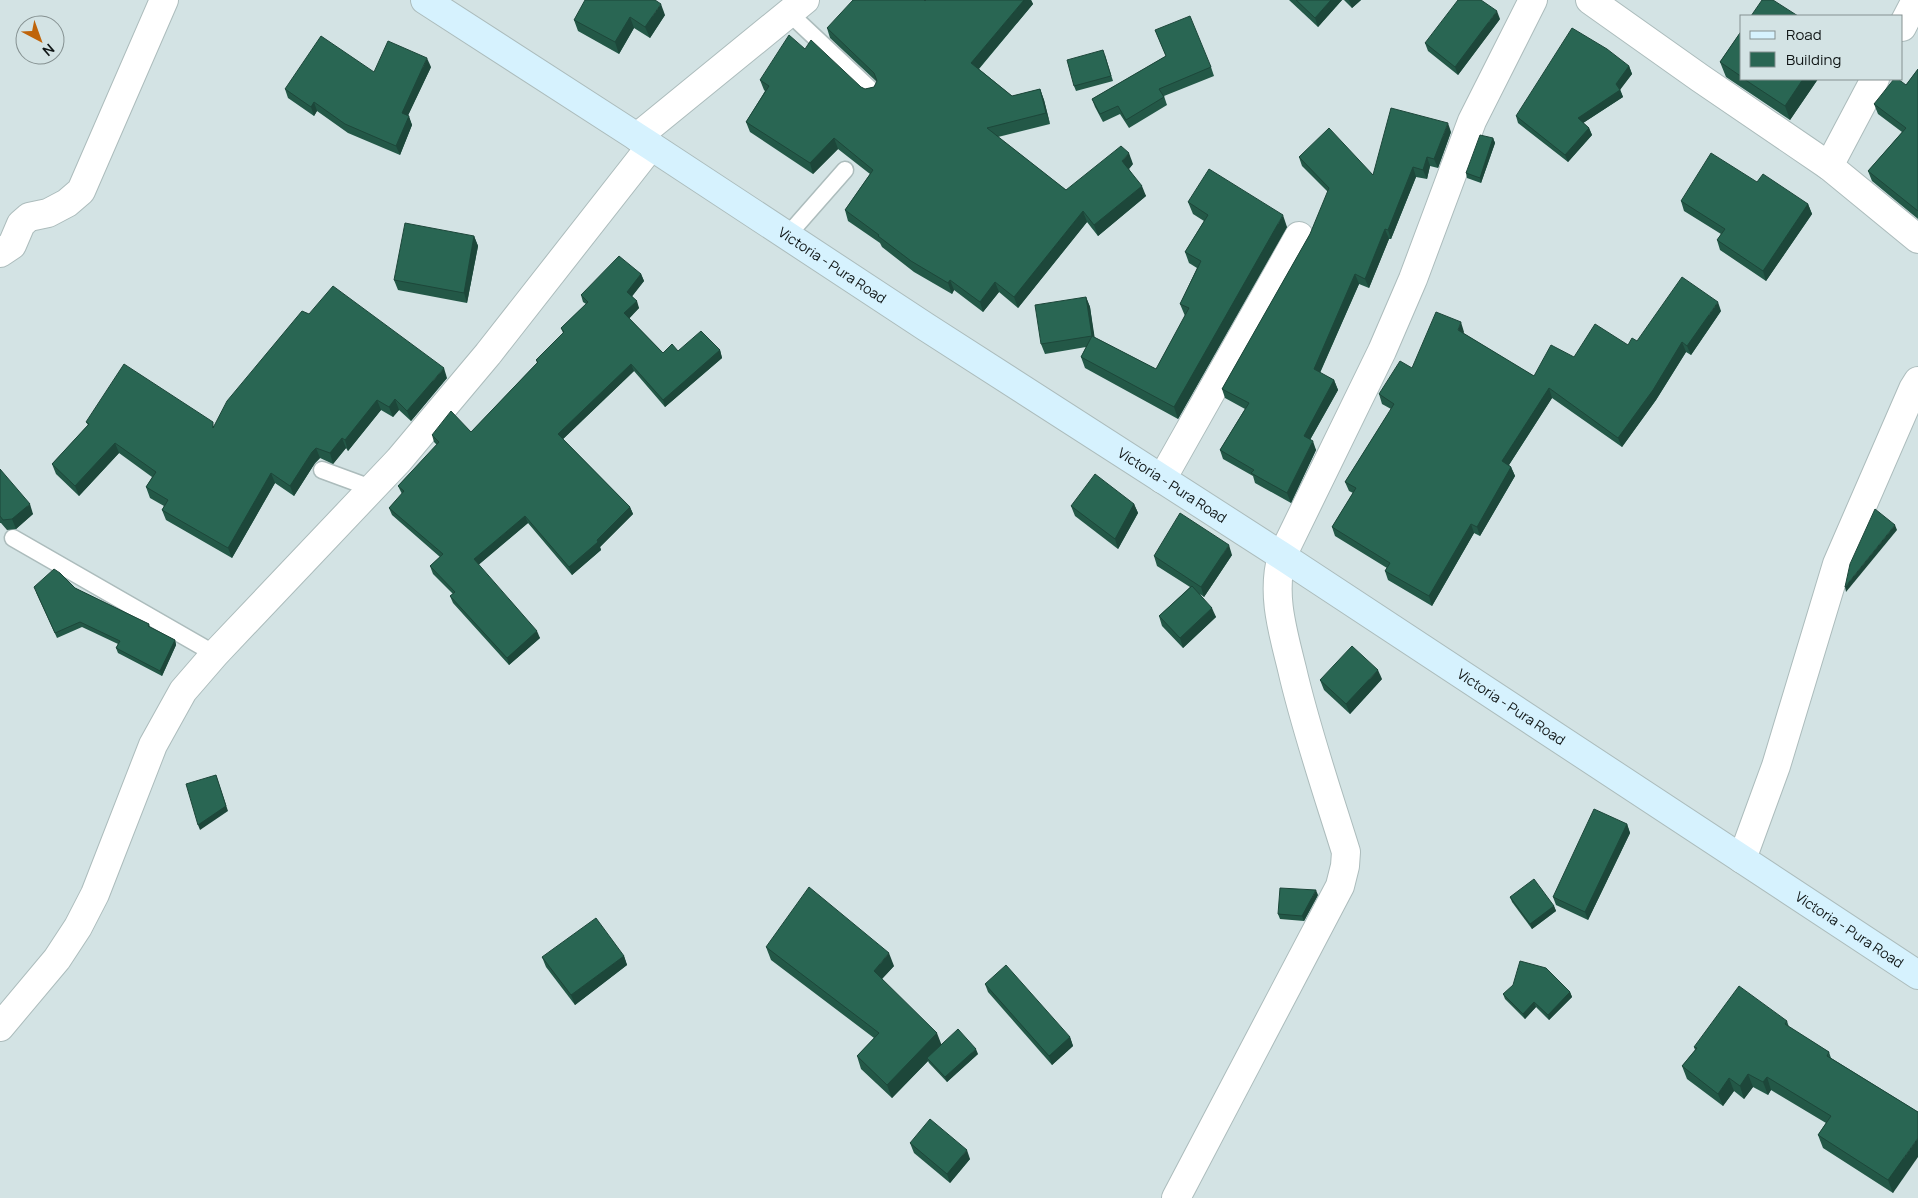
<svg xmlns="http://www.w3.org/2000/svg" width="1918" height="1198" font-family="Manrope,sans-serif">
<style>
.lines{fill:none;stroke-linecap:round;stroke-linejoin:round}
.service-casing{stroke:#acbcbc;stroke-width:19}
.minor-casing{stroke:#acbcbc;stroke-width:30}
.tertiary-casing{stroke:#acbcbc;stroke-width:30}
.secondary-casing{stroke:#acbcbc;stroke-width:30}
.service{stroke:#fff;stroke-width:16}
.minor{stroke:#fff;stroke-width:28}
.tertiary{stroke:#fff;stroke-width:28}
.secondary{stroke:#d6f2fe;stroke-width:28}
.wall{fill:#235847}
.shaded-wall{fill:#1d473a}
.building{fill:#296653;stroke:#1d473a}
.labels{text-anchor:middle;stroke-width:5;stroke-linejoin:round;paint-order:stroke}
.street-label{font-size:14px;fill:#0f1515;stroke:#d3e3e4}
</style>
<rect width="100%" height="100%" fill="#d3e3e4"/>
<g class="lines">
<g class="service-casing">
<g id="service">
<polyline points="788,12 871,90"/>
<polyline points="787,236 845,170"/>
<polyline points="322,470 371,488"/>
<polyline points="13,538 215,654"/>
</g>
</g>
<g class="minor-casing">
<g id="minor">
<polyline points="1590,0 1700,78 1829,166 1875,79"/>
<polyline points="1902,27 1916,0"/>
<polyline points="637,137 805,0"/>
<polyline points="1829,166 1918,239"/>
<polyline points="0,253 12,245 21,224 29,217 48,213 67,203 81,191 164,0"/>
<polyline points="1162,479 1299,236"/>
<polyline points="1742,859 1776,766 1837,564 1913,389 1918,381"/>
<polyline points="0,1027 57,959 78,927 95,894 153,745 183,691 215,654 399,460 488,354 651,146"/>
</g>
</g>
<g class="tertiary-casing">
<path id="tertiary" d="M1176,1198l164,-312 5,-20 1,-14c-19,-61 -40,-122 -54,-183 -9,-37 -21,-75 -10,-113l100,-205 31,-72 59,-158 61,-121"/>
</g>
<g class="secondary-casing">
<g id="secondary">
<path id="s1" d="M425,0l226,146 275,181 356,229 636,419"/>
</g>
</g>
<use href="#service" class="service"/>
<use href="#minor" class="minor"/>
<use href="#tertiary" class="tertiary"/>
<use href="#secondary" class="secondary"/>
</g>
<g class="wall">
<polygon points="926,0 1031,0 1033,4 979,69 1012,96 1040,89 1044,100 1050,124 998,137 1066,190 1133,164 1129,169 1146,196 1098,236 1087,222 1018,308 999,292 983,312 954,290 952,294 914,272 882,247 880,243 848,221 845,210 870,174 838,149 813,174 750,132 746,122 765,91 764,90 760,80 805,49 861,87 865,89 874,87 877,82 830,38 827,28 925,1"/>
<polygon points="1289,0 1342,0 1318,27"/>
<polygon points="1344,0 1361,0 1352,8"/>
<polygon points="665,15 650,38 634,28 619,54 578,31 574,20"/>
<polygon points="1500,19 1458,75 1428,51 1425,43"/>
<polygon points="1155,30 1211,67 1214,76 1164,96 1167,105 1129,128 1120,114 1103,122 1095,107 1092,99 1166,56"/>
<polygon points="1742,30 1742,79 1818,79 1790,120 1726,77 1720,62"/>
<polygon points="1105,55 1113,81 1076,91 1074,86"/>
<polygon points="1629,66 1632,74 1620,89 1623,97 1583,123 1589,128 1592,135 1568,162 1518,123 1516,116"/>
<polygon points="431,67 408,115 412,125 400,155 348,133 317,111 314,116 288,98 285,89 374,72"/>
<polygon points="1918,69 1918,219 1872,181 1868,171 1902,132 1878,114 1874,104 1906,85"/>
<polygon points="1451,132 1438,168 1430,166 1427,179 1416,177 1391,239 1389,239 1369,288 1359,284 1320,373 1334,380 1338,390 1310,440 1316,450 1291,503 1255,483 1253,476 1223,459 1220,450 1245,409 1225,398 1222,389 1310,234 1328,192 1302,166 1299,157 1373,175"/>
<polygon points="1493,138 1495,143 1481,183 1467,178 1466,173"/>
<polygon points="1757,182 1808,204 1812,214 1766,281 1720,250 1717,240 1721,234 1684,211 1681,201"/>
<polygon points="1188,202 1287,227 1178,419 1085,368 1081,357 1086,347 1045,354 1041,344 1086,297 1090,307 1094,337 1156,369 1185,316 1180,304 1197,268 1189,263 1185,252 1204,221 1193,214"/>
<polygon points="474,236 478,246 467,303 398,290 394,280"/>
<polygon points="641,274 644,281 632,296 639,308 629,318 663,353 678,351 720,350 722,358 665,407 634,371 563,439 630,507 633,514 600,547 601,550 572,575 528,523 478,565 540,638 509,665 453,603 450,596 453,594 433,574 430,566 440,557 392,515 389,508 402,494 398,486 437,445 434,442 432,435 471,432 537,363 536,360 563,333 561,328 586,304 583,302 581,295"/>
<polygon points="1721,311 1691,355 1686,352 1656,400 1622,447 1552,398 1509,465 1511,467 1515,476 1480,536 1474,533 1432,606 1388,580 1385,571 1387,568 1335,536 1332,527 1353,493 1349,491 1345,482 1391,409 1382,404 1379,394 1412,368 1464,332 1463,333 1534,376 1574,357 1628,345 1637,341"/>
<polygon points="447,378 411,421 399,410 393,417 381,410 348,451 346,448 333,464 320,458 315,463 294,496 275,483 232,558 166,520 162,510 164,506 150,498 146,487 152,477 119,453 79,496 56,474 52,464 88,425 86,422 215,426"/>
<polygon points="0,469 33,514 16,529 7,530 1,523 0,523"/>
<polygon points="1134,504 1138,513 1118,549 1075,516 1071,506"/>
<polygon points="1232,555 1204,597 1200,594 1216,617 1183,648 1162,626 1159,616 1190,587 1157,566 1154,556"/>
<polygon points="75,588 149,624 150,627 175,640 176,645 162,676 118,653 116,648 118,644 82,627 57,638 36,592"/>
<polygon points="1382,679 1350,714 1324,690 1320,680"/>
<polygon points="1627,824 1630,833 1588,920 1556,905 1553,897"/>
<polygon points="1318,895 1304,921 1280,919 1278,914"/>
<polygon points="1510,897 1554,906 1556,911 1532,929 1512,902"/>
<polygon points="766,947 894,966 882,979 941,1044 978,1054 947,1082 929,1063 928,1061 892,1098 861,1069 857,1056 874,1038 771,960"/>
<polygon points="624,956 627,965 575,1005 546,967 542,957"/>
<polygon points="985,984 1070,1037 1073,1046 1052,1065 988,992"/>
<polygon points="1570,992 1572,997 1549,1020 1536,1007 1525,1019 1505,999 1503,994"/>
<polygon points="1787,1021 1789,1027 1829,1052 1831,1058 1918,1112 1893,1193 1823,1148 1818,1135 1826,1123 1771,1090 1768,1095 1753,1087 1744,1099 1734,1091 1723,1106 1687,1079 1682,1066 1695,1050 1694,1047"/>
<polygon points="910,1143 970,1159 950,1183 914,1153"/>
</g>
<g class="shaded-wall">
<polygon points="1024,0 1031,0 1033,4 975,73 971,63"/>
<polygon points="1331,0 1342,0 1318,27 1315,18"/>
<polygon points="1349,0 1361,0 1352,8"/>
<polygon points="661,4 665,15 650,38 645,27"/>
<polygon points="1497,11 1500,19 1458,75 1455,67"/>
<polygon points="630,17 634,28 619,54 615,42"/>
<polygon points="427,58 431,67 405,122 402,113"/>
<polygon points="1629,66 1632,74 1620,90 1623,97 1580,125 1578,118 1616,84"/>
<polygon points="1803,79 1818,79 1790,120 1785,106"/>
<polygon points="1040,89 1044,100 1050,124 1046,113"/>
<polygon points="314,102 317,111 314,116 311,107"/>
<polygon points="409,116 412,125 400,155 396,146"/>
<polygon points="1448,123 1451,132 1438,168 1434,159"/>
<polygon points="1589,128 1592,135 1568,162 1565,155"/>
<polygon points="834,138 838,149 813,174 810,163"/>
<polygon points="1493,138 1495,143 1481,183 1480,178"/>
<polygon points="1129,153 1133,164 1126,172 1122,161"/>
<polygon points="1427,157 1430,166 1427,179 1423,170"/>
<polygon points="1413,167 1416,177 1391,239 1388,230"/>
<polygon points="1142,186 1146,196 1098,236 1094,225"/>
<polygon points="1808,204 1812,214 1766,281 1763,271"/>
<polygon points="1083,211 1087,222 1018,308 1014,297"/>
<polygon points="1283,215 1287,227 1178,419 1174,407"/>
<polygon points="1385,229 1389,239 1369,288 1365,279"/>
<polygon points="474,236 478,246 467,303 464,293"/>
<polygon points="641,274 644,281 630,299 627,292"/>
<polygon points="1355,274 1359,284 1317,379 1314,369"/>
<polygon points="950,280 954,290 952,294 948,283"/>
<polygon points="995,282 999,292 983,312 980,302"/>
<polygon points="1086,297 1090,307 1096,346 1092,336"/>
<polygon points="637,301 639,308 627,321 624,313"/>
<polygon points="1718,302 1721,311 1691,355 1687,346"/>
<polygon points="1461,322 1464,332 1461,339 1458,330"/>
<polygon points="1682,342 1686,352 1656,400 1622,447 1618,438"/>
<polygon points="720,350 722,358 665,407 663,400"/>
<polygon points="631,364 634,371 561,441 558,434"/>
<polygon points="444,368 447,378 411,421 407,411"/>
<polygon points="1334,380 1338,390 1307,445 1304,436"/>
<polygon points="1549,388 1552,398 1505,471 1502,461"/>
<polygon points="395,399 399,410 393,417 389,407"/>
<polygon points="377,400 381,410 348,451 345,440"/>
<polygon points="342,438 346,448 333,464 330,453"/>
<polygon points="1313,441 1316,450 1291,503 1287,493"/>
<polygon points="115,443 119,453 79,496 75,486"/>
<polygon points="316,448 320,458 315,463 294,496 290,486 312,452"/>
<polygon points="1511,467 1515,476 1480,536 1477,527"/>
<polygon points="271,473 275,483 232,558 228,548"/>
<polygon points="30,504 33,514 16,529 12,519"/>
<polygon points="1134,504 1138,513 1118,549 1115,539"/>
<polygon points="630,507 633,514 600,547 601,550 572,575 569,567"/>
<polygon points="525,516 528,523 476,567 474,559"/>
<polygon points="1471,524 1474,533 1432,606 1429,596"/>
<polygon points="1895,525 1897,530 1846,592 1845,587"/>
<polygon points="1229,545 1232,555 1204,597 1201,587"/>
<polygon points="1212,608 1216,617 1183,648 1180,638"/>
<polygon points="537,631 540,638 509,665 507,658"/>
<polygon points="175,640 176,645 162,676 160,671"/>
<polygon points="1378,670 1382,679 1350,714 1346,704"/>
<polygon points="216,775 228,811 200,830 198,825"/>
<polygon points="1627,824 1630,833 1588,920 1585,912"/>
<polygon points="1316,890 1318,895 1304,921 1302,916"/>
<polygon points="1554,906 1556,911 1532,929 1530,924"/>
<polygon points="889,953 894,966 878,983 874,971"/>
<polygon points="624,956 627,965 575,1005 571,995"/>
<polygon points="1570,992 1572,997 1549,1020 1548,1015"/>
<polygon points="1534,1002 1536,1007 1525,1019 1523,1014"/>
<polygon points="937,1033 942,1046 927,1058 928,1061 892,1098 887,1085"/>
<polygon points="1070,1037 1073,1046 1052,1065 1049,1056"/>
<polygon points="976,1049 978,1054 947,1082 945,1077"/>
<polygon points="1748,1074 1753,1087 1744,1099 1740,1086"/>
<polygon points="1767,1077 1771,1090 1768,1095 1763,1082"/>
<polygon points="1729,1078 1734,1091 1723,1106 1718,1094"/>
<polygon points="1918,1138 1918,1157 1893,1193 1888,1180"/>
<polygon points="967,1150 970,1159 950,1183 947,1174"/>
</g>
<g class="building">
<polygon points="585,0 655,0 661,4 645,27 630,17 615,42 574,20"/>
<polygon points="853,0 924,0 925,1 926,0 1024,0 971,63 1012,96 1040,89 1046,113 987,128 1066,190 1121,146 1129,153 1122,161 1142,186 1094,225 1083,211 1014,297 995,282 980,302 950,280 948,283 911,261 878,236 879,235 845,210 873,170 834,138 810,163 746,122 769,86 760,80 789,35 805,49 811,40 861,87 865,89 874,87 877,81 874,73 827,28"/>
<polygon points="1296,0 1331,0 1315,18"/>
<polygon points="1458,0 1481,0 1497,11 1455,67 1425,43"/>
<polygon points="1762,0 1773,0 1798,16 1751,16"/>
<polygon points="1190,16 1211,67 1159,89 1164,97 1126,120 1118,106 1100,114 1092,99 1166,56 1155,30"/>
<polygon points="1572,28 1607,49 1629,66 1616,84 1620,90 1578,118 1589,128 1565,155 1516,116"/>
<polygon points="1742,30 1742,77 1720,62"/>
<polygon points="321,36 374,72 388,41 427,58 402,113 409,116 396,146 345,124 314,102 311,107 285,89"/>
<polygon points="1103,50 1111,76 1074,86 1067,60"/>
<polygon points="1918,69 1918,211 1868,171 1906,128 1874,104 1894,79 1898,79 1906,85"/>
<polygon points="1744,79 1803,79 1785,106"/>
<polygon points="1391,108 1448,123 1434,159 1427,157 1423,170 1413,167 1388,230 1385,229 1365,279 1355,274 1314,369 1334,380 1304,436 1313,441 1287,493 1251,473 1254,470 1220,450 1249,403 1222,389 1310,234 1329,188 1299,157 1329,128 1373,175"/>
<polygon points="1480,135 1493,138 1480,178 1466,173"/>
<polygon points="1711,153 1757,182 1763,174 1808,204 1763,271 1717,240 1725,229 1681,201"/>
<polygon points="1209,169 1283,215 1174,407 1081,357 1092,336 1156,369 1189,308 1180,304 1201,261 1185,252 1208,215 1188,202"/>
<polygon points="405,223 474,236 464,293 394,280"/>
<polygon points="619,256 641,274 627,292 637,301 624,313 663,353 672,344 678,351 701,331 720,350 663,400 631,364 558,434 630,507 597,540 598,542 569,567 525,516 474,559 537,631 507,658 450,596 455,592 430,566 443,554 389,508 404,491 398,486 439,442 432,435 451,411 471,432 538,362 536,360 564,332 561,328 588,302 581,295"/>
<polygon points="1682,277 1718,302 1687,346 1682,342 1653,390 1618,438 1549,388 1502,461 1511,467 1477,527 1471,524 1429,596 1385,571 1390,563 1332,527 1356,488 1345,482 1394,404 1379,394 1400,361 1412,368 1436,312 1461,322 1458,330 1534,376 1551,345 1574,357 1595,324 1628,345 1632,338 1637,341"/>
<polygon points="333,286 444,368 407,411 395,399 389,407 377,400 345,440 342,438 330,453 316,448 312,452 290,486 271,473 228,548 162,510 168,500 146,487 156,472 115,443 75,486 52,464 89,424 86,422 124,364 213,422 213,428 227,401 302,311 309,314"/>
<polygon points="1086,297 1092,336 1041,344 1035,305"/>
<polygon points="0,469 30,504 12,519 3,520 0,516"/>
<polygon points="1095,474 1134,504 1115,539 1071,506"/>
<polygon points="1875,509 1895,525 1845,587 1850,564"/>
<polygon points="1180,513 1229,545 1201,587 1154,556"/>
<polygon points="54,569 60,573 75,588 149,624 148,626 175,640 160,671 116,648 120,641 80,622 55,633 34,587"/>
<polygon points="1192,586 1212,608 1180,638 1159,616"/>
<polygon points="1352,646 1378,670 1346,704 1320,680"/>
<polygon points="216,775 226,806 198,825 186,784"/>
<polygon points="1594,809 1627,824 1585,912 1553,897"/>
<polygon points="1534,879 1554,906 1530,924 1510,897"/>
<polygon points="809,887 889,953 874,971 937,1033 887,1085 857,1056 879,1033 766,947"/>
<polygon points="1280,888 1316,890 1302,916 1278,914"/>
<polygon points="596,918 624,956 571,995 542,957"/>
<polygon points="1520,961 1546,968 1570,992 1548,1015 1534,1002 1523,1014 1503,994 1513,985"/>
<polygon points="1006,965 1070,1037 1049,1056 985,984"/>
<polygon points="1739,986 1787,1021 1785,1024 1829,1052 1827,1056 1918,1112 1918,1138 1888,1180 1818,1135 1831,1116 1767,1077 1763,1082 1748,1074 1740,1086 1729,1078 1718,1094 1682,1066 1697,1048 1694,1047"/>
<polygon points="958,1029 976,1049 945,1077 927,1058"/>
<polygon points="930,1119 967,1150 947,1174 910,1143"/>
</g>
<g class="labels">
<g class="street-label">
<text dy="5" stroke="none"><textPath href="#s1" startOffset="486">Victoria - Pura Road</textPath></text>
<text dy="5" stroke="none"><textPath href="#s1" startOffset="891">Victoria - Pura Road</textPath></text>
<text dy="5" stroke="none"><textPath href="#s1" startOffset="1296">Victoria - Pura Road</textPath></text>
<text dy="5" stroke="none"><textPath href="#s1" startOffset="1701">Victoria - Pura Road</textPath></text>
</g>
</g>
<rect x="1740" y="15" width="162" height="65" fill="#d3e3e4" stroke="#859191"/>
<rect x="1750" y="31" width="25" height="8" fill="#d6f2fe" stroke="#859191"/>
<text x="1786" y="40" font-size="15" fill="#0f1515">Road</text>
<rect x="1750" y="52" width="25" height="15" fill="#296653" stroke="#859191"/>
<text x="1786" y="65" font-size="15" fill="#0f1515">Building</text>
<g transform="translate(40 40) rotate(139)"><circle r="24" fill="#d3e3e4" stroke="#859191"/>
<path d="M0-4L9 19L0 12L-9 19Z" fill="#bf640a"/>
<text y="-8" font-size="14" font-weight="bold" text-anchor="middle" fill="#0f1515">N</text>
</g>
</svg>
